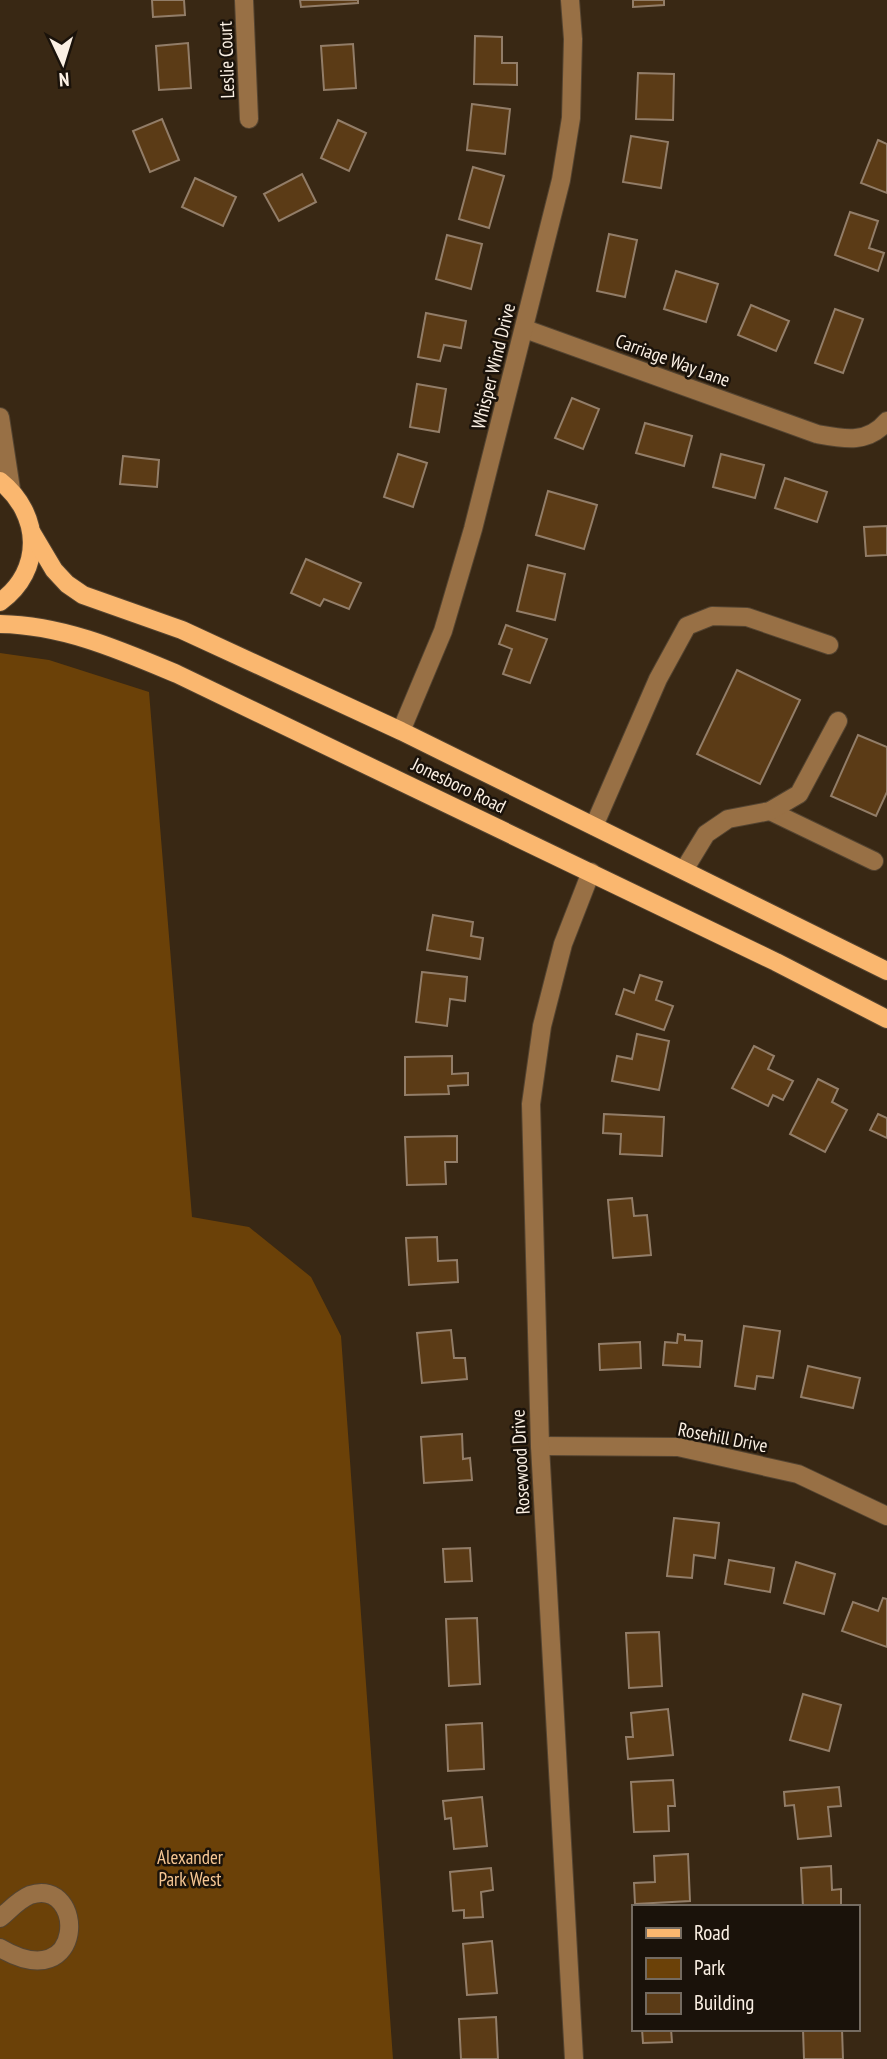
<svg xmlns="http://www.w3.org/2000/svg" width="887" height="2059" font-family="'PT Sans Narrow',sans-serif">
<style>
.green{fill:#6b4108}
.building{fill:#5b3b16;stroke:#927d68;stroke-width:2}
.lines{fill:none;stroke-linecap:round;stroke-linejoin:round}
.minor-casing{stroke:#544431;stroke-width:20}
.major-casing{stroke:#544431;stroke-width:20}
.minor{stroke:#987045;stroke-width:18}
.major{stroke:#fab76f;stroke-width:18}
.labels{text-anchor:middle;stroke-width:5;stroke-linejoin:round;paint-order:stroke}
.street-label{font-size:19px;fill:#fbf0e4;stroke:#1a120a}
.park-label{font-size:19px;fill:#f6c693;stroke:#1a120a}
</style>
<rect width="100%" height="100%" fill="#392814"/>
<polygon class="green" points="0,653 49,660 149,692 192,1217 249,1227 311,1277 341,1336 393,2059 0,2059"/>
<g class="building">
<polygon points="152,0 184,0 185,15 153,17"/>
<polygon points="300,0 358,0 358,3 301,7"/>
<polygon points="633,0 664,0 664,5 633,7"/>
<polygon points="475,36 502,37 502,63 517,63 517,85 474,84"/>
<polygon points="188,43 191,88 159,90 156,46"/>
<polygon points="353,44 356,88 324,90 321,46"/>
<polygon points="638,73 674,74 673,120 636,119"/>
<polygon points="472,104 510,109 505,154 467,150"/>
<polygon points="162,119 179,160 150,172 133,131"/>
<polygon points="338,120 366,133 349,171 321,158"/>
<polygon points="631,136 668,142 661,188 623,182"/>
<polygon points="878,140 887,144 887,193 861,183"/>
<polygon points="473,167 504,176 489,228 459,219"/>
<polygon points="302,174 316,202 279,221 264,194"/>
<polygon points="195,178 236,197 223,226 182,207"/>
<polygon points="850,212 878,221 869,248 884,253 878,271 835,255"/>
<polygon points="609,234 637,240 625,297 597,291"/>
<polygon points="447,235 482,244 471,289 436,279"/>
<polygon points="676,271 718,284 706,322 664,309"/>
<polygon points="751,305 789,321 776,351 738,335"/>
<polygon points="835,309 863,319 843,373 815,363"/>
<polygon points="426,313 466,321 461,348 444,345 440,361 418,357"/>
<polygon points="417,384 446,389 439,432 410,427"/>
<polygon points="572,398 599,409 583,449 555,438"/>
<polygon points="645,423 692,436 684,466 636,453"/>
<polygon points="398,454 427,463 413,507 384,497"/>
<polygon points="721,454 764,465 755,498 713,487"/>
<polygon points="123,456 159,460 157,487 120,484"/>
<polygon points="785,478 827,492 817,522 775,508"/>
<polygon points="548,491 597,505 584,549 536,535"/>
<polygon points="887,526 887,555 866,556 864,527"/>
<polygon points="306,559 361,583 349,609 324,599 320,606 291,593"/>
<polygon points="528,565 565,574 555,620 517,611"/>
<polygon points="506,625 547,639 530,683 503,674 512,649 499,644"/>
<polygon points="737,670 800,700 760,784 697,754"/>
<polygon points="858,735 887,747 887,792 876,816 831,796"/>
<polygon points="433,915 473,922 471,936 483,938 480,959 427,950"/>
<polygon points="422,972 467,977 465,1001 450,999 447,1026 416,1022"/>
<polygon points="640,975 662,982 656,1000 673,1006 664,1030 616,1014 624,989 634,993"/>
<polygon points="637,1034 669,1041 659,1090 612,1081 617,1056 632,1059"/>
<polygon points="754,1046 774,1056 768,1069 793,1081 783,1100 773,1095 768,1106 732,1088"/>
<polygon points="452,1056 452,1074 468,1073 468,1085 448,1086 449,1094 405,1095 405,1057"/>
<polygon points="818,1079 838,1089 832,1102 847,1110 825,1152 790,1134"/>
<polygon points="604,1114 664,1117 662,1156 620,1154 621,1134 603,1133"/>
<polygon points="878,1114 887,1118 887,1138 870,1130"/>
<polygon points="457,1136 457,1162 445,1162 446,1184 407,1185 405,1137"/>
<polygon points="632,1198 634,1216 647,1215 651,1255 613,1258 608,1200"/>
<polygon points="437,1237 438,1261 457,1260 458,1282 409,1285 406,1238"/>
<polygon points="744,1326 780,1331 773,1378 757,1376 755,1389 735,1386"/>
<polygon points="451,1330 454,1358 465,1358 467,1379 422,1383 417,1333"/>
<polygon points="678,1334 685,1335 685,1340 702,1341 700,1367 663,1365 665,1342 677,1343"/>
<polygon points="640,1342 641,1368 600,1370 599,1344"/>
<polygon points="808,1366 860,1378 853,1408 801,1397"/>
<polygon points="462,1434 463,1459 470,1458 472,1480 424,1483 421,1437"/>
<polygon points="674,1518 719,1523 715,1558 694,1555 692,1578 667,1576"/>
<polygon points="470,1548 472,1581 445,1582 443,1549"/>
<polygon points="729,1560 774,1568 770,1592 725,1584"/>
<polygon points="796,1562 835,1574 824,1614 784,1603"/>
<polygon points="883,1598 887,1599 887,1647 842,1631 853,1602 878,1611"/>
<polygon points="477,1618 480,1684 449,1686 446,1619"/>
<polygon points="659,1632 662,1686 629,1688 626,1633"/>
<polygon points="803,1694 841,1705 829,1751 790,1740"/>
<polygon points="668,1709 673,1755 628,1759 626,1737 633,1737 631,1713"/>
<polygon points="482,1723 484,1769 448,1771 446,1725"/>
<polygon points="673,1780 675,1806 668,1806 669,1831 634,1832 631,1782"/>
<polygon points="839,1787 841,1806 828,1807 831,1836 798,1839 794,1805 785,1806 784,1792"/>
<polygon points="482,1797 487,1846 454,1849 451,1818 445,1819 443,1801"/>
<polygon points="688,1854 690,1901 635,1904 634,1883 655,1882 654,1856"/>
<polygon points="831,1866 832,1890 841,1889 841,1907 803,1907 801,1868"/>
<polygon points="491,1868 493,1890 481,1892 483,1917 464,1918 464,1910 453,1911 450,1872"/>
<polygon points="492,1941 497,1993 467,1995 463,1944"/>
<polygon points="496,2017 498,2059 461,2059 459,2019"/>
<polygon points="642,2029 671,2029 672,2042 643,2043"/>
<polygon points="803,2029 842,2029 843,2059 804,2059"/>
</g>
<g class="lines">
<g class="minor-casing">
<g id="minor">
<polyline points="244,0 249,119"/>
<path d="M525,329l292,105c27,5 51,10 70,-13"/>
<polyline points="0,417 11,489"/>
<polyline points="401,731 443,631 473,529 561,180 571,118 573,39 570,0"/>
<polyline points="770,811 874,861"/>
<polyline points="594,826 658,679 687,626 712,616 747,617 829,645"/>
<polyline points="684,870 706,834 728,819 770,811 799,794 838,721"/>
<polyline points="540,1446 678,1447 798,1474 887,1516"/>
<path d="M0,1918c10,-8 18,-18 30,-23 56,-19 57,104 -30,53"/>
<polyline points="574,2059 540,1446 531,1104 542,1026 563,944 591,872"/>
</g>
</g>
<g class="major-casing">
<g id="major">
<path d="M0,481c41,33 44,89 0,121"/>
<polyline points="32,533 54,570 67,584 83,595 182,630 401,731 887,971"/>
<path d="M0,624c63,1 120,26 177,50l599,288 111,57"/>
</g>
</g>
<use href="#minor" class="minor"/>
<use href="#major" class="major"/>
</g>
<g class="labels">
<g class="street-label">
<text transform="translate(226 60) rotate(-92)" y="7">Leslie Court</text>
<text transform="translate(673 360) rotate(20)" y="7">Carriage Way Lane</text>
<text transform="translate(493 366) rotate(-76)" y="7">Whisper Wind Drive</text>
<text transform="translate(459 785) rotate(26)" y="7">Jonesboro Road</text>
<text transform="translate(723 1437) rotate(11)" y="7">Rosehill Drive</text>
<text transform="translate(520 1462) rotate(-93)" y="7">Rosewood Drive</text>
</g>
<g class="park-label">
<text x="190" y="1864">Alexander<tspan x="190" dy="22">Park West</tspan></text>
</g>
</g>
<rect x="632" y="1905" width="228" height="126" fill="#1a120a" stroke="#746b61" stroke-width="2"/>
<rect x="646" y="1928" width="35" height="10" fill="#fab76f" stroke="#746b61" stroke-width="2"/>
<text x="694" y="1940" font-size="21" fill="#fbf0e4">Road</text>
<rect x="646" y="1958" width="35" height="21" fill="#6b4108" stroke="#746b61" stroke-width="2"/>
<text x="694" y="1975" font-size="21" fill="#fbf0e4">Park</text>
<rect x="646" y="1993" width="35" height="21" fill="#5b3b16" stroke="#746b61" stroke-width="2"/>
<text x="694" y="2010" font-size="21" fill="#fbf0e4">Building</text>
<g transform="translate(63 63) rotate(176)" stroke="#1a120a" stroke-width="5" paint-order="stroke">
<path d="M0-5L12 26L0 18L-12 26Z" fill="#fbf0e4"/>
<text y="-10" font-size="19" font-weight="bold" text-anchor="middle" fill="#fbf0e4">N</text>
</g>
</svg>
